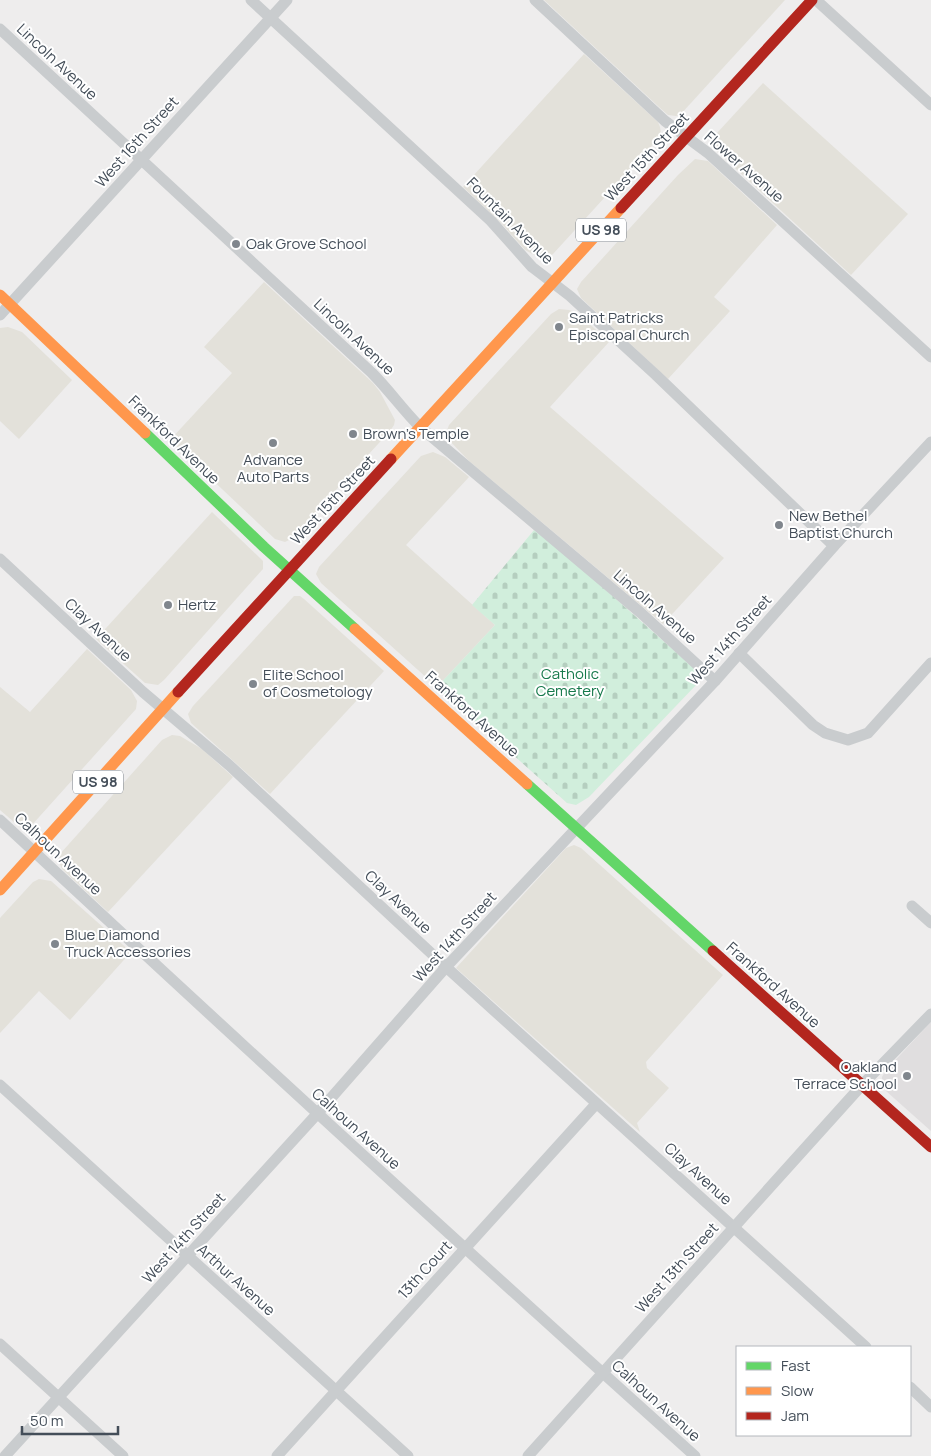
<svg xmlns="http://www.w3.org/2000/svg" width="931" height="1456" font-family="Manrope,sans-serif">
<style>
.commercial{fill:#e3e1da}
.education{fill:#e0dedf}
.cemetery{fill:url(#cemetery-stones)}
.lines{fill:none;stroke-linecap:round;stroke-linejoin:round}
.street{stroke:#c9ccce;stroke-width:11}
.fast{stroke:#63d668;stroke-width:11}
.slow{stroke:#ff974d;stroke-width:11}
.jam{stroke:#b3261e;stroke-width:11}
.poi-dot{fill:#80868d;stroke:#fff;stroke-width:2}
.labels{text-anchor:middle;stroke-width:4;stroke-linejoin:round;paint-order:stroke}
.shield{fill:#fff;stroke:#7c838b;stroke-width:1}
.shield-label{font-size:14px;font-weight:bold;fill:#444e59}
.street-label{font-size:15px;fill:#444e59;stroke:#fff}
.poi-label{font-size:15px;fill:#444e59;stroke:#fff;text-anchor:start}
.park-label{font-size:15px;fill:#16794b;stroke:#fff}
</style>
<defs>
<pattern id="cemetery-stones" width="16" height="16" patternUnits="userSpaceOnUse" patternTransform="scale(1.25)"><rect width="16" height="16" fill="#d1eedc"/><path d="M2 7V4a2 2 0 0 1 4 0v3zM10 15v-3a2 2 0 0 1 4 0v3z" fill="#b5cebf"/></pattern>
</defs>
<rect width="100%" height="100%" fill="#eeeded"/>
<g class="commercial">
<polygon points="544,0 785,0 680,115 676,116 668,115 660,108"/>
<polygon points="584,54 658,122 660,127 661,133 658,139 553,254 546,259 540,258 525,250 501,223 463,187"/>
<polygon points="763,83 908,214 851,275 711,146 711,141 717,133"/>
<polygon points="695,159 708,161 777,225 714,297 730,311 668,379 581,298 577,289 581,282 678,175"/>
<polygon points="264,282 373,383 380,392 395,420 394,425 390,431 291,539 285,542 275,539 170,440 232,373 204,347"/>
<polygon points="559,309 569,310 579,314 609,342 550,407 724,558 663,624 469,461 447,438 446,433 449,425 551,314"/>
<polygon points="8,327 22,332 72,380 19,439 0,421 0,328"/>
<polygon points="433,452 445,457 469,477 406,545 495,625 437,687 321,583 316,574 319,567 421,456"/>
<polygon points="212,512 260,558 263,561 263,569 164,680 158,685 145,683 96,639"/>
<polygon points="294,596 300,596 304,599 384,671 270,794 191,723 188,714 193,706"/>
<polygon points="87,649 131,690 137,701 136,709 31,826 26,829 21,828 0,810 0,687 30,712"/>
<polygon points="172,735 180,736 202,749 233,777 108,912 62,869 59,862 60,854 162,740"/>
<polygon points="574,845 581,848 723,975 646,1062 647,1068 669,1088 637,1123 640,1132 456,968 566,848"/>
<polygon points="39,879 51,881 131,952 70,1020 39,991 0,1033 0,918 33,882"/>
</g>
<polygon class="education" points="931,1022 931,1131 886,1091 882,1082 882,1077 886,1070"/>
<polygon class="cemetery" points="534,530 563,552 696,670 697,684 589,797 576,805 567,803 437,687 495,625 472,605"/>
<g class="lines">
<g class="street">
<polyline points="251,0 491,221 532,267 570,296 656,375 834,546"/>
<polyline points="535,0 665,121 708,153 931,357"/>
<polyline points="816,0 931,105"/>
<path d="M0,29l372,344c17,17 31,37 48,54l221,186 74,68"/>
<polyline points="0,315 287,0"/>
<polyline points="0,559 143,692 229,765 446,967 866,1347"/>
<polyline points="739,653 813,725 825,733 848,740 868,733 931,663"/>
<path d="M0,820c230,214 461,426 695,636"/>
<polyline points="912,906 931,923"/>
<polyline points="0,1085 408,1456"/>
<polyline points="0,1344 123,1456"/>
<polyline points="910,1387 931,1407"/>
<polyline points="5,1456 317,1114 446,967 715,681 834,546 931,442"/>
<polyline points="277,1456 596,1104"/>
<polyline points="528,1456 862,1085 931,1014"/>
</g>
<g class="fast">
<polyline points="145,433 264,547 355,629"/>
<polyline points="527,784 713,951"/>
</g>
<g class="slow">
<polyline points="0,295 145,433"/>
<polyline points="391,459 621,208"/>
<polyline points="355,629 527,784"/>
<polyline points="0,890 178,692"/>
</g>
<g class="jam">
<polyline points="621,208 812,0"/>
<polyline points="178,692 391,459"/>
<polyline points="713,951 931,1147"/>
</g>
</g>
<g class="poi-dot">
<circle cx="236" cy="244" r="5"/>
<circle cx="559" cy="327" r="5"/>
<circle cx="353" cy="434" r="5"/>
<circle cx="273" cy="443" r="5"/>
<circle cx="779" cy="525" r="5"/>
<circle cx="168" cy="605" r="5"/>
<circle cx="253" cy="684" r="5"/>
<circle cx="55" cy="944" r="5"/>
<circle cx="907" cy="1076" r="5"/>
</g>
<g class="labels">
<g class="shield">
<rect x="576" y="218.5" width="50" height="23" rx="4"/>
<rect x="73" y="770.5" width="50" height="23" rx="4"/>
</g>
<g class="shield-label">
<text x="601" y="235">US 98</text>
<text x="98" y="787">US 98</text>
</g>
<g class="street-label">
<text transform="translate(57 62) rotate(43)" y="5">Lincoln Avenue</text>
<text transform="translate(137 142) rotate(-48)" y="5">West 16th Street</text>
<text transform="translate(647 157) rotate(-47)" y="5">West 15th Street</text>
<text transform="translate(744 167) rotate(41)" y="5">Flower Avenue</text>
<text transform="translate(510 221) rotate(45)" y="5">Fountain Avenue</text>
<text transform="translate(354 337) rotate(43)" y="5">Lincoln Avenue</text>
<text transform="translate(174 440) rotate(44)" y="5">Frankford Avenue</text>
<text transform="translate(333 500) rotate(-47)" y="5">West 15th Street</text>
<text transform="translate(655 607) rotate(41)" y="5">Lincoln Avenue</text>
<text transform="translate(98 630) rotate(43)" y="5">Clay Avenue</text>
<text transform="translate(730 640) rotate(-48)" y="5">West 14th Street</text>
<text transform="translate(472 714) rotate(42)" y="5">Frankford Avenue</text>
<text transform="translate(58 854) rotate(43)" y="5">Calhoun Avenue</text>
<text transform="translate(398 902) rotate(43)" y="5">Clay Avenue</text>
<text transform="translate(455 937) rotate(-48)" y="5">West 14th Street</text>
<text transform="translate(773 985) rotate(42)" y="5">Frankford Avenue</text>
<text transform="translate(356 1129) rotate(42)" y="5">Calhoun Avenue</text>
<text transform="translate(698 1174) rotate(42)" y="5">Clay Avenue</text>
<text transform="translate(184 1238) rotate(-48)" y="5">West 14th Street</text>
<text transform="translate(677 1268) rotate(-48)" y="5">West 13th Street</text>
<text transform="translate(425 1270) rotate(-48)" y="5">13th Court</text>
<text transform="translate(236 1280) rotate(42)" y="5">Arthur Avenue</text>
<text transform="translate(656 1401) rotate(42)" y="5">Calhoun Avenue</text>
</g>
<g class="poi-label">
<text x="246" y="249">Oak Grove School</text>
<text x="569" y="323">Saint Patricks<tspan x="569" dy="17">Episcopal Church</tspan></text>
<text x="363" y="439">Brown's Temple</text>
<text x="273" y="465" text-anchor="middle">Advance<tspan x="273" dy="17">Auto Parts</tspan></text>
<text x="789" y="521">New Bethel<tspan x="789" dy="17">Baptist Church</tspan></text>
<text x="178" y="610">Hertz</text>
<text x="263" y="680">Elite School<tspan x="263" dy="17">of Cosmetology</tspan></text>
<text x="65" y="940">Blue Diamond<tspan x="65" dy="17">Truck Accessories</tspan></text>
<text x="897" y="1072" text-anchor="end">Oakland<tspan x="897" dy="17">Terrace School</tspan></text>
</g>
<g class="park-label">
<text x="570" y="679">Catholic<tspan x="570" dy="17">Cemetery</tspan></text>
</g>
</g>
<rect x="736" y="1346" width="175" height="90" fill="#ffffff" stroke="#b4b8bd"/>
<rect x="746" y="1362" width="25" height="8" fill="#63d668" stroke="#b4b8bd"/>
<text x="781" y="1371" font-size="15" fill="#444e59">Fast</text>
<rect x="746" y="1387" width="25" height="8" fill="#ff974d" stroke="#b4b8bd"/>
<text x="781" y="1396" font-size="15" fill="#444e59">Slow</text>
<rect x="746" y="1412" width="25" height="8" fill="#b3261e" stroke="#b4b8bd"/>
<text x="781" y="1421" font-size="15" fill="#444e59">Jam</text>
<path d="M22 1426v8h96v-8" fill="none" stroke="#444e59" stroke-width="2.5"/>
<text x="30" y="1426" font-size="15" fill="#444e59" stroke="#ffffff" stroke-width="4" paint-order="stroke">50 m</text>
</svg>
